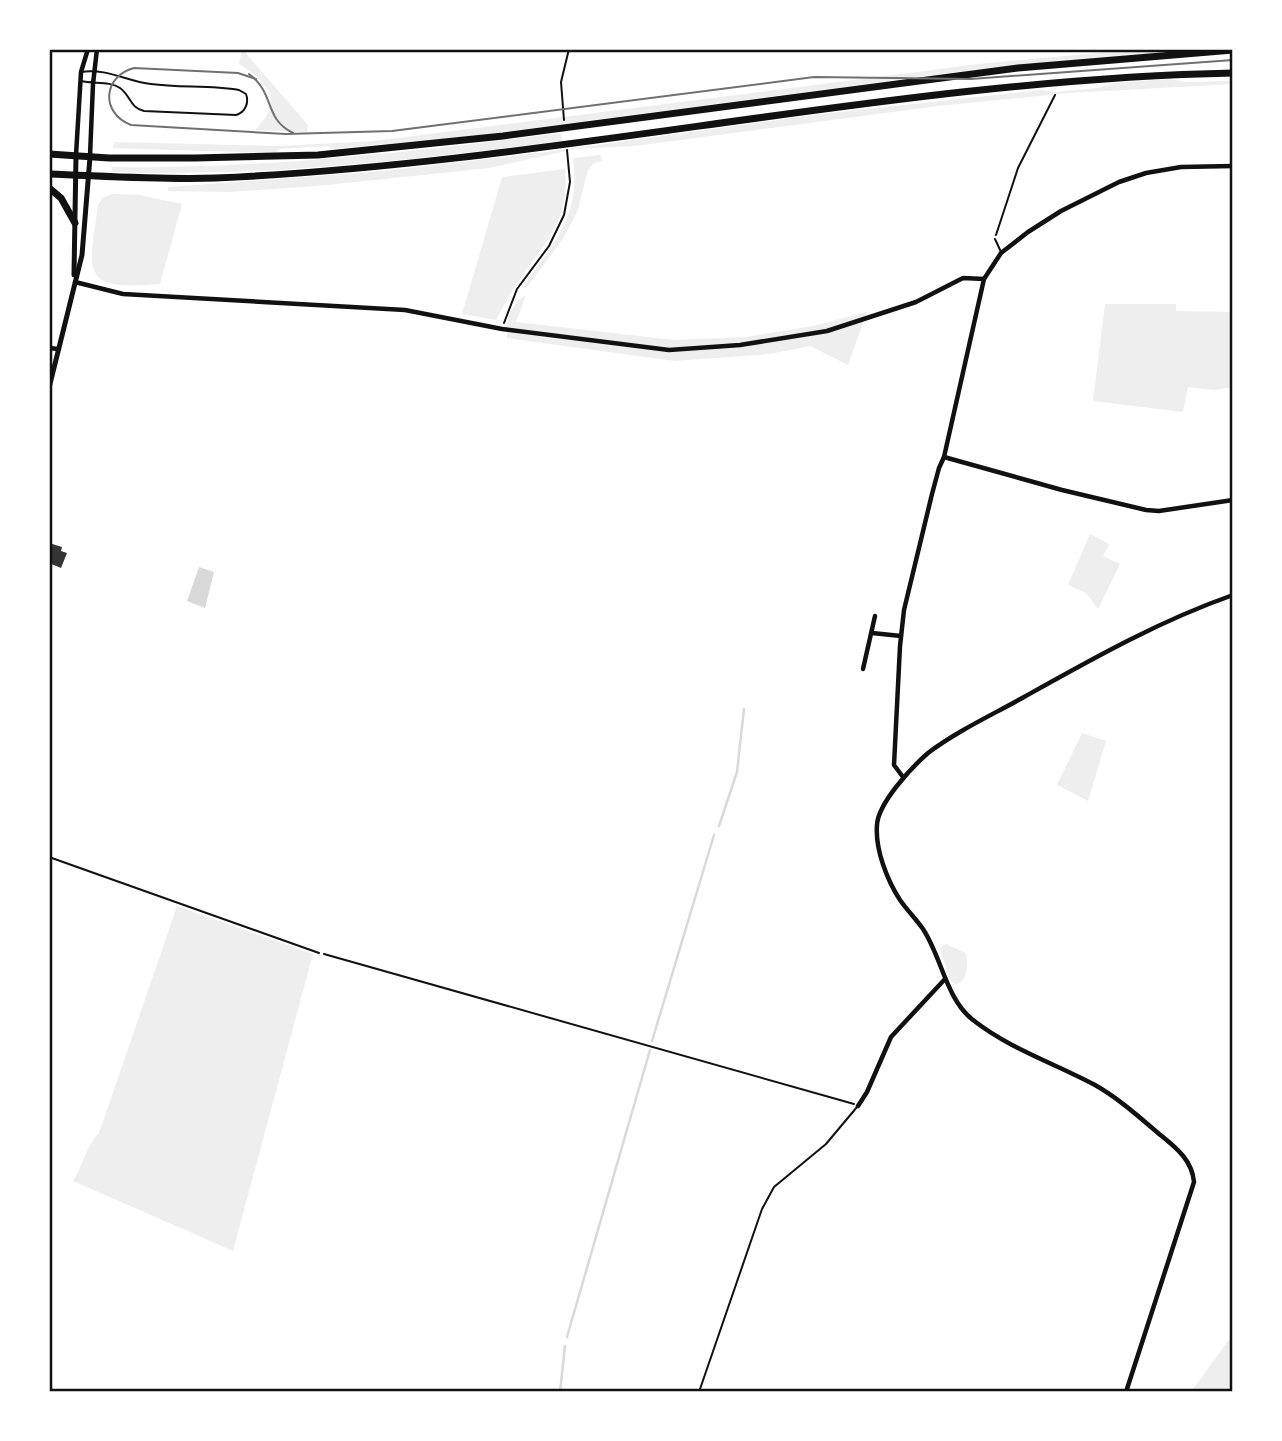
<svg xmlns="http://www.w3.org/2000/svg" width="1282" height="1441" font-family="'Open Sans',sans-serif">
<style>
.green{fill:#eee}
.water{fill:#d9d9d9}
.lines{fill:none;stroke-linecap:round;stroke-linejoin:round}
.stream{stroke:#d9d9d9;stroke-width:2.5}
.building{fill:#353535}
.path{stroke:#111;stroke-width:2}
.service{stroke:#111;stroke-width:2}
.minor{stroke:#111;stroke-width:4.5}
.tertiary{stroke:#111;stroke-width:5}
.primary{stroke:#111;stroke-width:7}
.tram{stroke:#707070;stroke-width:2}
.neatline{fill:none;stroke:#111;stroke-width:2.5}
</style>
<rect width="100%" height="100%" fill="#fff"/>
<g class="green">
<path d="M242,49l66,76 -1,7 -52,-2c30,-30 13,-47 -16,-66z"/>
<polygon points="1142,49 1203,49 986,68 473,136 331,149 328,146 279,149 276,153 113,148 114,142 279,146 374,141 987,63"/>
<polygon points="1169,79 1185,82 1233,81 1233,84 1069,93 938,106 635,146 575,149 489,168 318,186 230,192 168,191 168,187 384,171 539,153 821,114 1041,90 1054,92 1097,88 1115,83"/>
<path d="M561,133l1,8c-150,19 -299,36 -450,31v-5c150,2 300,-15 449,-34z"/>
<path d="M600,155l3,6 -9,2 -6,7 -10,40 -15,29 -36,48h-4c31,-45 58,-70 50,-129z"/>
<path d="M565,169c5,56 -23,75 -50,118 -7,10 -13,22 -19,33l-34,-6 40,-137z"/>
<path d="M112,194l27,1 43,9 -22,80c-82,7 -71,-12 -62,-79l5,-7z"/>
<path d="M526,295l-10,27 158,18 72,-3 67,-11 54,-14 -19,53 -38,-19 -40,8 -95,7 -168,-23c-1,-17 3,-34 19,-43z"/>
<polygon points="1105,304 1176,304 1176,311 1233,312 1233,387 1215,390 1188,387 1183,412 1093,401"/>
<polygon points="1090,534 1109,544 1103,556 1120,564 1098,609 1086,593 1068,585"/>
<polygon points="1082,733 1106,741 1088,801 1057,785"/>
<path d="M177,906l136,48 -80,297 -160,-70c10,-15 13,-36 26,-48z"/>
<path d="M946,944l20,9c2,11 2,30 -11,31l-5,-4 -10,-32z"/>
<polygon points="1233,1334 1233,1392 1191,1392"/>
</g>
<polygon class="water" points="199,567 214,572 205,608 187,601"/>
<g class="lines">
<g class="stream">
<polyline points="719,826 737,772 744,709"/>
<polyline points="652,1041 714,835"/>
<polyline points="567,1337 650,1050"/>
<polyline points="560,1392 565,1346"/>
</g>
</g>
<polygon class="building" points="49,543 62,547 61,551 67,553 61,568 49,563"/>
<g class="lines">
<g class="path">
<polyline points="1093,50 1094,49"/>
<polyline points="564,120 561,82 569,49"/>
<polyline points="996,235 1018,168 1055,95"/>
<polyline points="504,323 517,289 549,246 564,215 570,182 567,150"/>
<polyline points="324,954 854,1104"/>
</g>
<g class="service">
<path d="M81,72c26,-4 45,9 70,12 29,4 59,1 88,6l7,4c3,8 0,18 -10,21l-92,-4c-14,-3 -13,-15 -24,-23 -10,-7 -26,-4 -39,-7"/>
<polyline points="995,239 1001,252"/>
<polyline points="49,857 319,953"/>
<polyline points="699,1392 762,1209 774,1187 826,1144 857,1107"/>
</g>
<g class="minor">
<polyline points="76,155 81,72 88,49"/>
<polyline points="90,156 93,84 97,49"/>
<polyline points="75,282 123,294 405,310 502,329 669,350 740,345 827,331 916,302 963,278 984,279"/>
<polyline points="49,348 58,349"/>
<polyline points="944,457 1062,490 1146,510 1159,511 1233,500"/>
<polyline points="872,633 901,636"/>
<polyline points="863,669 875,616"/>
<polyline points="903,777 894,765 900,646 904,610 932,494 939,468 944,457 984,279 1001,253 1028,232 1061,211 1119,182 1146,173 1181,167 1233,166"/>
<polyline points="858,1106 867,1092 891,1037 945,979"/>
<path d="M1126,1392l68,-210c-2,-23 -19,-35 -36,-49 -20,-17 -40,-35 -63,-48 -41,-22 -85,-36 -122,-65 -27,-21 -31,-62 -50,-91 -7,-10 -16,-19 -23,-29 -13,-20 -25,-51 -23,-75 1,-22 35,-58 51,-72 29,-22 64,-38 96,-56 68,-38 135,-76 209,-102"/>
</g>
<g class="tertiary">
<polyline points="74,275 76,156"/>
<polyline points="49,388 82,255 90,157"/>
</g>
<g class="primary">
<polyline points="49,154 109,158 195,158 318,155 503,136 1018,68 1233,50"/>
<path d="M49,174c56,2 112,6 167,4 341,-15 676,-98 1017,-105"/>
<polyline points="49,188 61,198 75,223"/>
</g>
<g class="tram">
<path d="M249,74c27,20 14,44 44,59"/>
<path d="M256,79l-18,-6 -104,-5c-31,8 -34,45 -3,57l155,9 106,-3 422,-54 157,2 262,-19"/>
</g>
</g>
<rect width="1282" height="1441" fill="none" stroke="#ffffff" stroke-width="102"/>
<rect x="51" y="51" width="1180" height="1339" class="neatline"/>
</svg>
